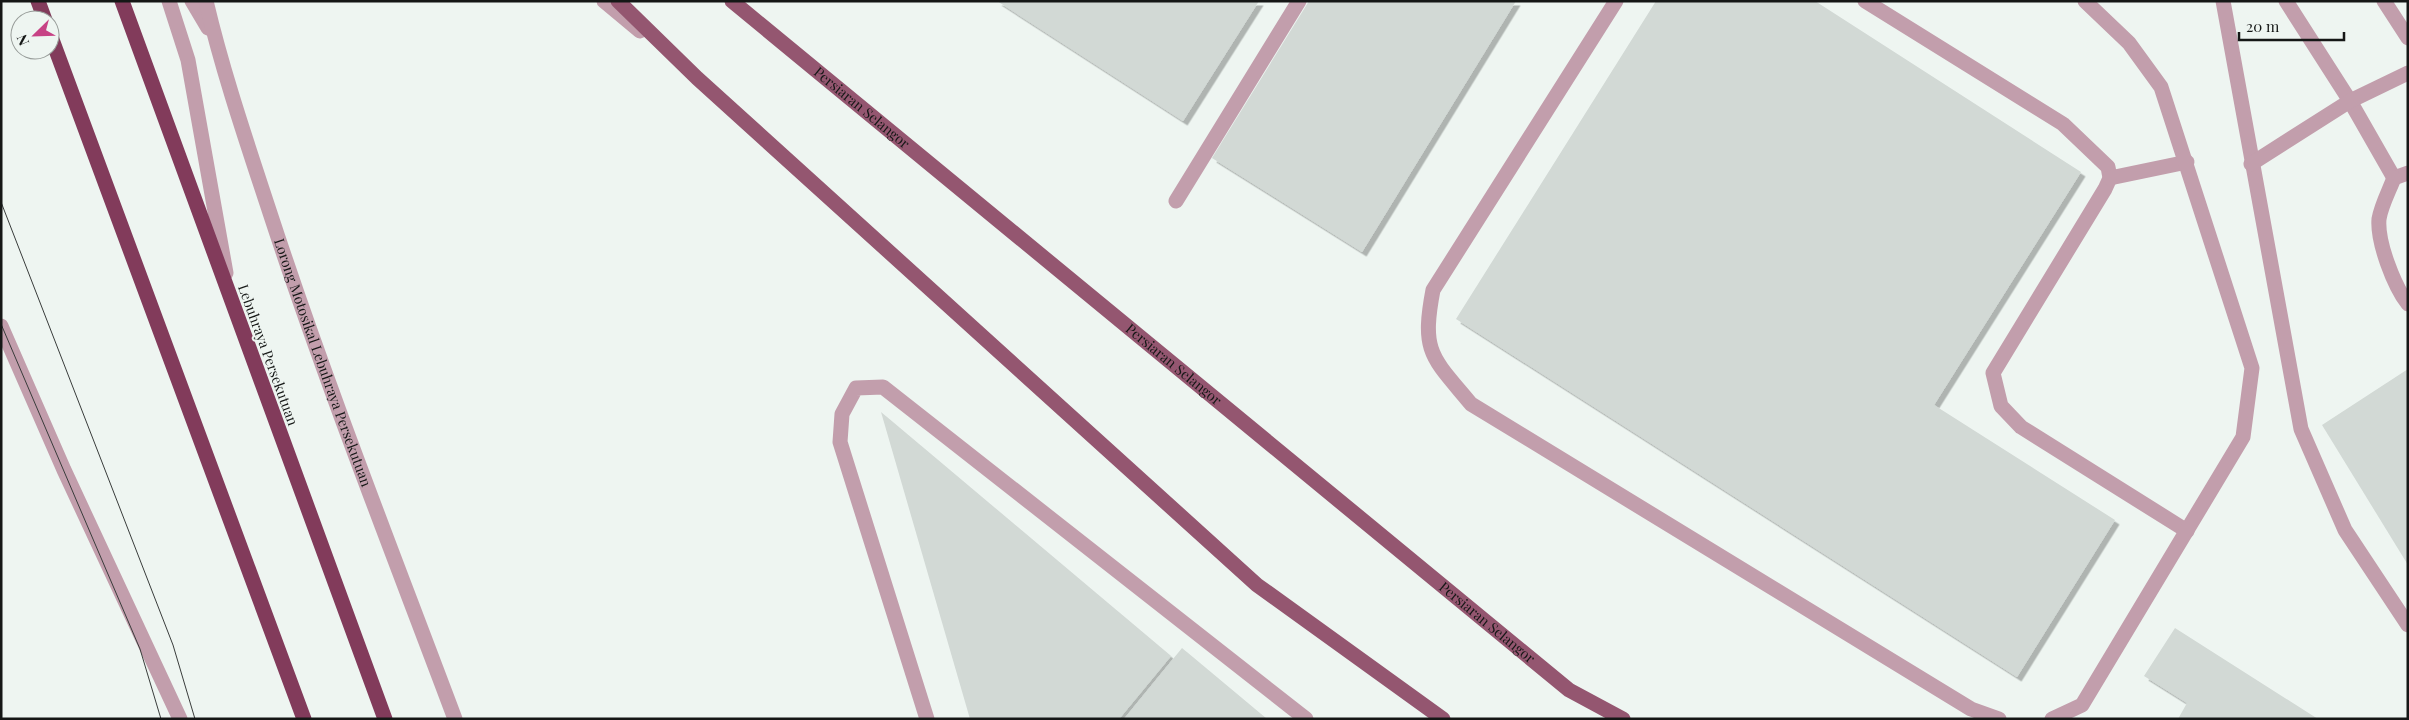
<svg xmlns="http://www.w3.org/2000/svg" width="2409" height="720" font-family="'Playfair Display',serif">
<style>
.building{fill:#d2d9d5;filter:url(#shadow)}
.lines{fill:none;stroke-linecap:round;stroke-linejoin:round}
.lane{stroke:#c29eac;stroke-width:15}
.primary{stroke:#945670;stroke-width:15}
.highway{stroke:#823b5b;stroke-width:15}
.tram{stroke:#393c3b;stroke-width:1}
.labels{text-anchor:middle;stroke-width:4;stroke-linejoin:round;paint-order:stroke}
.street-label{font-size:14px;fill:#151716;stroke:#eef5f1}
</style>
<defs>
<filter id="shadow"><feDropShadow dx="4.5" dy="4.5" stdDeviation="0" flood-color="#0004"/></filter>
</defs>
<rect width="100%" height="100%" fill="#eef5f1"/>
<g class="building">
<polygon points="997,1 1259,1 1183,121"/>
<polygon points="1309,1 1516,1 1362,252 1212,158"/>
<polygon points="1656,1 1815,1 2081,172 1934,405 2115,520 2017,677 1456,319"/>
<polygon points="2408,369 2408,565 2322,425"/>
<polygon points="881,412 1171,656 1119,719 970,719"/>
<polygon points="2175,628 2318,719 2178,719 2187,703 2144,676"/>
<polygon points="1182,648 1267,719 1124,719"/>
</g>
<g class="lines">
<g class="lane">
<polyline points="169,1 188,60 226,273"/>
<polyline points="192,1 208,28"/>
<path id="s1" d="M206,1c17,72 41,142 64,212 56,171 122,338 185,506"/>
<polyline points="604,1 640,31"/>
<path d="M1616,1l-183,289c-12,63 -1,67 38,114l500,305 28,10"/>
<polyline points="1865,1 2063,124 2108,167 2110,178 2105,189 1993,373 2001,406 2021,427 2187,531"/>
<polyline points="2223,1 2301,429 2345,530 2408,625"/>
<polyline points="2286,1 2350,101 2394,178 2408,173"/>
<polyline points="2384,1 2408,38"/>
<polyline points="2251,164 2350,101 2408,73"/>
<polyline points="2110,178 2187,162"/>
<path d="M2394,178c-5,13 -13,28 -15,41 -2,23 15,67 29,85"/>
<polyline points="1176,201 1299,1"/>
<polyline points="1,326 64,470 180,719"/>
<polyline points="927,719 840,442 842,414 856,388 883,387 1306,719"/>
<polyline points="2052,719 2082,705 2243,437 2252,368 2161,87 2129,43 2085,1"/>
</g>
<g class="primary">
<polyline points="618,1 697,78 1257,585 1443,719"/>
<path id="s2" d="M732,1l837,689 54,29"/>
</g>
<g class="highway">
<polyline points="38,1 45,20"/>
<polyline points="122,1 385,719"/>
<polyline points="50,34 304,719"/>
</g>
<g class="tram">
<polyline points="1,202 173,645 195,719"/>
<polyline points="1,324 140,649 161,719"/>
</g>
</g>
<g class="labels">
<g class="street-label">
<text dy="5" stroke="none"><textPath href="#s2" startOffset="168">Persiaran Selangor</textPath></text>
<text transform="translate(268 355) rotate(70)" y="5">Lebuhraya Persekutuan</text>
<text dy="5" stroke="none"><textPath href="#s1" startOffset="380">Lorong Motosikal Lebuhraya Persekutuan</textPath></text>
<text dy="5" stroke="none"><textPath href="#s2" startOffset="572">Persiaran Selangor</textPath></text>
<text dy="5" stroke="none"><textPath href="#s2" startOffset="978">Persiaran Selangor</textPath></text>
</g>
</g>
<rect width="2409" height="720" fill="none" stroke="#151716" stroke-width="5"/>
<g transform="translate(35 35) rotate(247)"><circle r="24" fill="#eef5f1" stroke="#979c99"/>
<path d="M0-4L9 19L0 12L-9 19Z" fill="#c74285"/>
<text y="-8" font-size="14" font-weight="bold" text-anchor="middle" fill="#151716">N</text>
</g>
<path d="M2239 32v8h105v-8" fill="none" stroke="#151716" stroke-width="2.5"/>
<text x="2246" y="32" font-size="15" fill="#151716" stroke="#eef5f1" stroke-width="4" paint-order="stroke">20 m</text>
</svg>
